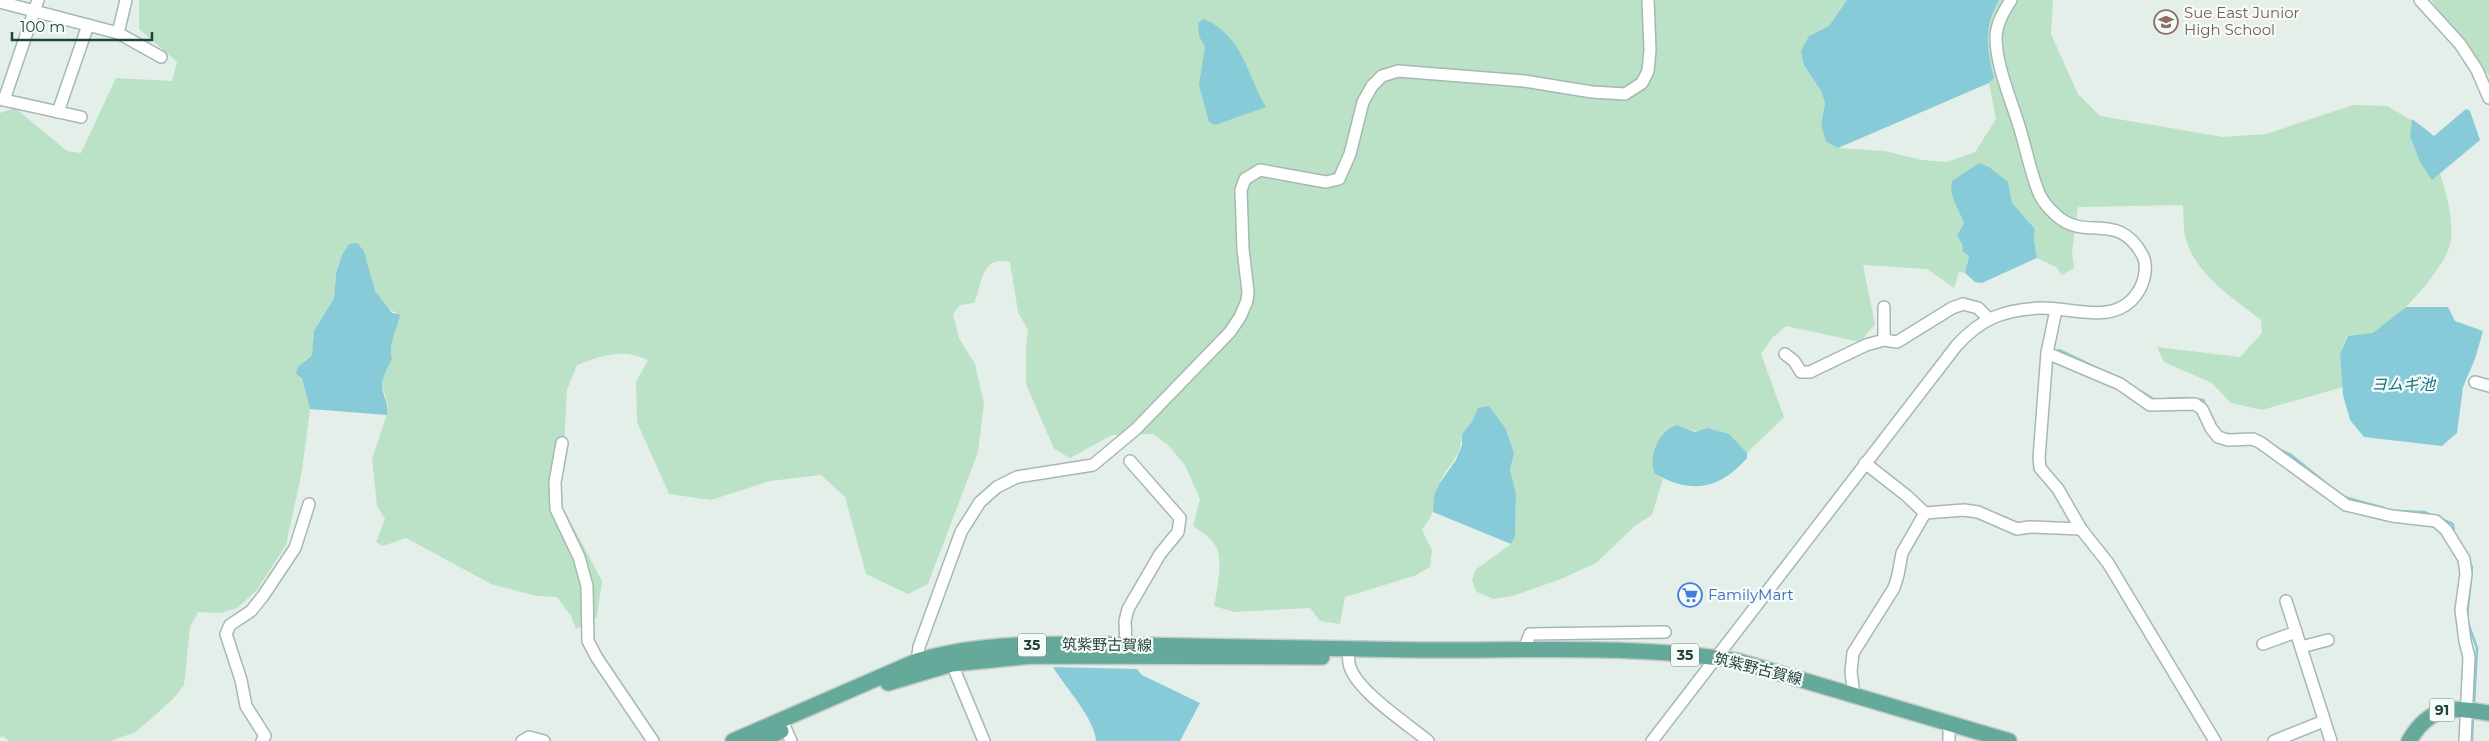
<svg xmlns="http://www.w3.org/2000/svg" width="2489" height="741" font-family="Montserrat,'Noto Sans JP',sans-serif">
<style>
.green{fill:#bbe2c6}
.water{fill:#87cbd9}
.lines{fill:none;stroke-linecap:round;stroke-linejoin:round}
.stream{stroke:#87cbd9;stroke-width:2.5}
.minor-casing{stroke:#a6b8b2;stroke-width:14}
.major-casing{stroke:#c1cac8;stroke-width:18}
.minor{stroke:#fff;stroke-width:11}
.major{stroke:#64a999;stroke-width:15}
.labels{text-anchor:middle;stroke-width:4.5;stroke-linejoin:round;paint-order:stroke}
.shield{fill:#f6fbf8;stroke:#617a74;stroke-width:1}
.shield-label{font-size:14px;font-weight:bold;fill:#21433b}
.education-label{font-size:15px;fill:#785e54;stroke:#f6fbf8;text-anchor:start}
.shop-label{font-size:15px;fill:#366cbe;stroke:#f6fbf8;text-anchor:start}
.street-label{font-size:15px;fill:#21433b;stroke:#f6fbf8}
.water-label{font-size:16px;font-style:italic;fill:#147187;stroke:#f6fbf8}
</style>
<rect width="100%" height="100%" fill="#e4efea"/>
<g class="green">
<path d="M139,0h1708l-18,26 -20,10 -5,29 17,26 4,12 -4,21 5,18 12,6 47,3 37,9 25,2 28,-10 21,-33 -7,-36 5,-5c-7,-31 -11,-49 5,-78h54l-2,34 27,60 22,22 123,21 43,-3 87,-29 34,1 38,22c10,31 30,80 26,112 -3,26 -54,81 -77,93 -8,4 -18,3 -27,3l-7,18 3,33 -81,23 -31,-7 -19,-20 -48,-21 -7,-15 83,10 22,-24 -1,-13c-29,-23 -67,-46 -76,-84 -2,-10 -1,-21 -2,-31l-105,2 -6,46 2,15 -12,7 -6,-8 -19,-9 -3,-17 1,-12 -23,-26 -4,-21 -55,11 1,8 10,22 -7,12 5,9 1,8 6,4 -4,17 -6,-1 -5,16 -27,-19 -64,-4 12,59 -15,18 -74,-16 -14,12 -11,16 23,63 -37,36c-18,-22 -45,-17 -70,-28 -20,14 -28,24 -22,49l8,5 -11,36 -16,10 -40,38 -35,16 -48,17 -20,3 -16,-7 -5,-11 3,-11 36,-26 4,-7 1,-44 -6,-23 4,-17 -8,-24 -17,-22 -27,27c-1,27 -16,31 -24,52 -3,9 -3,19 -6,27 -2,6 -7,12 -10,17l10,20 -2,17 -16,9 -69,21 -5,27 -20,-3 -10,-13 -76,4 -20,-6c3,-15 8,-41 4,-55 -3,-11 -16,-19 -25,-25l7,-27 -15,-34 -17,-20 -15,-11 -41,1 -42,23 -16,-9 -28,-65v-36l2,-18 -10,-18 -8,-50c-30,-7 -27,22 -36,41l-14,2 -7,9 6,24 16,26 9,39 -6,49 -50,132 -20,10 -42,-20 -21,-77 -24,-22 -51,6 -59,19 -42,-6 -32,-72 -1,-40 12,-22c-27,-12 -45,-5 -71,5l-10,25 -6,114 41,77 -5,36 -21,12 -5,-13 -14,-19 -21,-1 -45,-12 -85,-46 -23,8 -7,-4 9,-23 -8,-13 -5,-47 15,-45 1,-9 -6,-20 1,-10 9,-16c-4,-17 6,-29 8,-45 -22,-5 -30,-33 -33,-53l-25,-6 -6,18 -2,25 -20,33 -2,24 -8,6 -2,17 8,31 -8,62 -16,74 -29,45 -20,18 -16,5 -23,-1 -8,15 -6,58 -11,14 -37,33 -25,9h-101l-8,-5 -2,2v-625l15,-5 52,43 14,2 35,-75 56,3 5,-19 -38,-33z"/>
<polygon points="2431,0 2489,0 2489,76 2484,70"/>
</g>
<g class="water">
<path d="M1847,0h152c-16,29 -12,47 -5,78l-5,5 -151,65 -12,-6 -5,-17 4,-22 -4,-12 -17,-26 -3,-14 8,-15 20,-10z"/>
<path d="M1204,19c40,18 42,55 62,88l-51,18 -6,-3 -10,-37 6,-38 -6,-11 -1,-13z"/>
<polygon points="2466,109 2470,111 2480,140 2432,180 2420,162 2410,136 2412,119 2434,136"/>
<polygon points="1979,163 1989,167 2008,182 2012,203 2035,229 2034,241 2037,258 1982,283 1975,282 1965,273 1969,256 1963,252 1962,244 1957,235 1964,223 1954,201 1951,190 1952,181"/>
<path d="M357,243l7,8 11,40 17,22 8,1c-2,16 -12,28 -8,45 -4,9 -10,17 -10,27 1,11 7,17 5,29l-77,-6 -8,-31 -6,-4 2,-7 14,-12 2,-24 20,-33 2,-25 6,-18 7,-11z"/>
<polygon points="2406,307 2448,307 2455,321 2483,331 2475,359 2463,387 2457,433 2442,446 2364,437 2350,420 2343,395 2340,354 2348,336 2373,333"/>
<polygon points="1489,406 1506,429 1514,453 1510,470 1516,493 1515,537 1511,544 1433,512 1434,496 1439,484 1456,460 1462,445 1462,434 1472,422 1478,408"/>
<path d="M1677,425l18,7 12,-4 22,6 18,19v5c-28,32 -55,36 -92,16 -8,-17 4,-44 22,-49z"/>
<path d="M1053,667l84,2 5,6 58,28 -20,38h-84c-1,-22 -31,-54 -43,-74z"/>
</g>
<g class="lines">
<g class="stream">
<polyline points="2059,350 2105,372"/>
<polyline points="2132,386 2155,400"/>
<polyline points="2165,399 2188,398 2203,400 2206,406"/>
<polyline points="2278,449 2291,455 2322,480"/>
<polyline points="2344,497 2384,508"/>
<polyline points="2395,511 2425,512 2433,516"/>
<polyline points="2441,519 2453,524 2454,533"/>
<polyline points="2467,618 2472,567 2469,560"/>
<polyline points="2468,623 2477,648 2474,706"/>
<polyline points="2472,741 2473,717"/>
</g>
<g class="minor-casing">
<g id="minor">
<polyline points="2420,0 2460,44 2477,70 2489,98"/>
<polyline points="0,2 118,33 161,57"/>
<polyline points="118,33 126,0"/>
<polyline points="0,99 81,117"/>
<polyline points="4,100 38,0"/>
<polyline points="58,112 88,25"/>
<polyline points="2056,310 2047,353 2039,458 2040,468 2058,489 2081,529 2108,563 2215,741"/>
<polyline points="1884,340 1884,307"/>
<polyline points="2047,353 2120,384 2150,405 2195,404 2202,409 2211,428 2218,437 2228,440 2253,439 2261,443 2346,505 2392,516 2436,521 2446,530 2464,559 2466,574 2461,610 2465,641 2469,657 2465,741"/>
<polyline points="1785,354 1794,361 1801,372 1810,372 1866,345 1884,340 1897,342 1952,308 1963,304 1978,308 1989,319"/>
<polyline points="2475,382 2489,386"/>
<polyline points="562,443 555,482 556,509 579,557 587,586 588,641 597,658 653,741"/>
<polyline points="1925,513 1964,510 1978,512 2017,529 2029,527 2081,529"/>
<polyline points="2286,601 2331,741"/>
<polyline points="2263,644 2296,632"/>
<polyline points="1126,645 1125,621 1128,609 1160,554 1178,532 1180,518 1130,461"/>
<path d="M1349,647c0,5 -1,11 0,16 4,26 59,61 79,78"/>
<polyline points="2301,647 2328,640"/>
<polyline points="1524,649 1530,634 1665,632"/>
<polyline points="949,657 984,741"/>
<polyline points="919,668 917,661 919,647 961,532 980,502 997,487 1017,477 1093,465 1136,429 1230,332 1240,317 1247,301 1248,292 1243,249 1241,190 1245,179 1260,170 1326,182 1339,179 1350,154 1363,102 1372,86 1382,76 1398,71 1524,81 1592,92 1625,94 1642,83 1648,71 1650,50 1648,0"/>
<polyline points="1854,695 1851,672 1853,653 1894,588 1898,575 1902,553 1925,513 1907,496 1865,463"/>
<polyline points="782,721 791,741"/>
<polyline points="262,741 265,736 246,706 241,680 226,634 230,625 251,611 263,596 295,548 309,504"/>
<polyline points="522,741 529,737 544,741"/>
<path d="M1652,741l305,-396c25,-27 46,-35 83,-37 32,-1 76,19 98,-16 6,-9 10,-25 5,-36 -25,-47 -57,-13 -87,-41 -8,-7 -16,-17 -19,-27 -7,-19 -11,-39 -17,-59 -8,-27 -24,-63 -24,-91 0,-14 8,-27 15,-38"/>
<polyline points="1949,741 1949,723"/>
<polyline points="2274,741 2324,721"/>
</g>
</g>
<g class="major-casing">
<g id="major">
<polyline points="888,683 952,664 1032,656 1322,657"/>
<path d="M733,741l184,-80c71,-21 145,-17 218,-16 94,1 187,4 281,5 108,1 215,-6 322,11l271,80"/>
<polyline points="759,741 781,731"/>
<path d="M2409,741c21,-36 42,-34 80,-28"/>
</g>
</g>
<use href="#minor" class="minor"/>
<use href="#major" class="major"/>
</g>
<defs>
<g id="school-ring" transform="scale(1.25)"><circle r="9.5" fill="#f6fbf8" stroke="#8d6e63" stroke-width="1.5"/><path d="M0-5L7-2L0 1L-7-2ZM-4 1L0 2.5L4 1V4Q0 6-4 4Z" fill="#8d6e63"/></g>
<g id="supermarket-ring" transform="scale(1.25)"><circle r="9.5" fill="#f6fbf8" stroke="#3f7fe0" stroke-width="1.5"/><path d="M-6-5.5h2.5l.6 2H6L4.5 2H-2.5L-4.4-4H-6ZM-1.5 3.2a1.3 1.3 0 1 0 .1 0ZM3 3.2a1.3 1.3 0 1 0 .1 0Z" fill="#3f7fe0"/></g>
</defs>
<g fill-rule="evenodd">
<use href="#school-ring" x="2166" y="22"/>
<use href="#supermarket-ring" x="1690" y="595"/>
</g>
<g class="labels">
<g class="shield">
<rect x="1018" y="633.5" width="28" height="23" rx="4"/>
<rect x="1671" y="643.5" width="28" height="23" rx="4"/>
<rect x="2429.5" y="698.5" width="25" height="23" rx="4"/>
</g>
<g class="shield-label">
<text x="1032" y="650">35</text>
<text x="1685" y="660">35</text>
<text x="2442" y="715">91</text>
</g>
<g class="education-label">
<text x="2184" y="18">Sue East Junior<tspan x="2184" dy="17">High School</tspan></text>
</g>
<g class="shop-label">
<text x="1708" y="600">FamilyMart</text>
</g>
<g class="street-label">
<text transform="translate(1107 645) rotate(1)" y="5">筑紫野古賀線</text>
<text transform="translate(1758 669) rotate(14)" y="5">筑紫野古賀線</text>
</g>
<g class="water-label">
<text x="2403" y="390">ヨムギ池</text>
</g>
</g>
<path d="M12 32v8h140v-8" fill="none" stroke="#21433b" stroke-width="2.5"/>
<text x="20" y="32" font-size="15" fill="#21433b" stroke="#f6fbf8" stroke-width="4" paint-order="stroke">100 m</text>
</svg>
